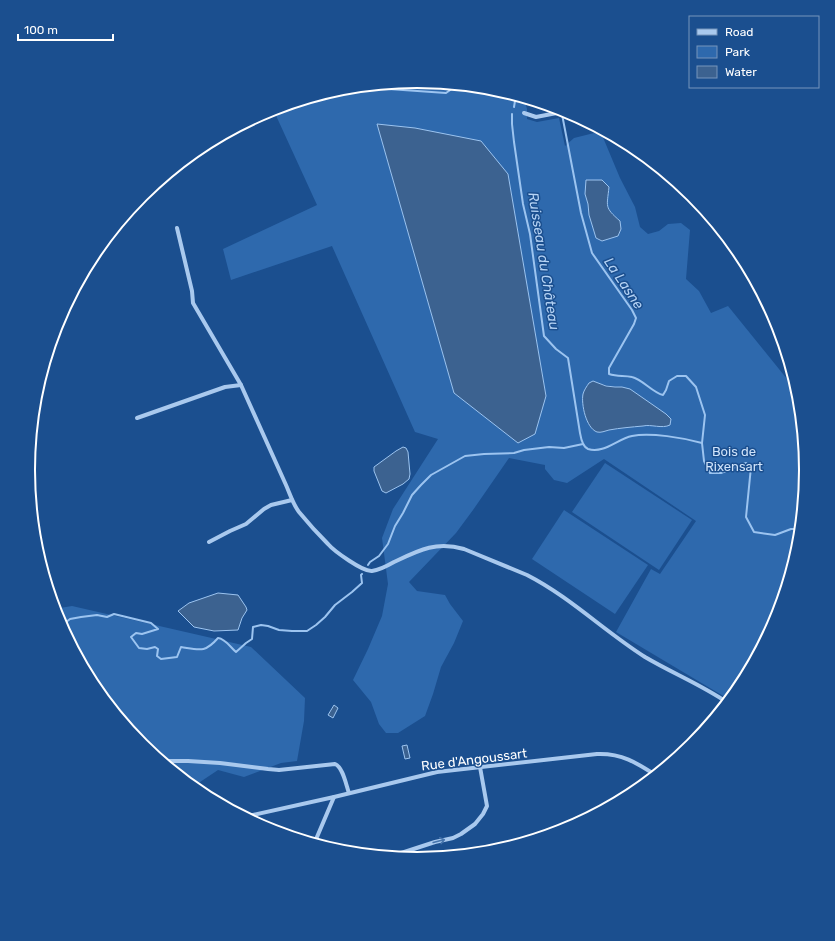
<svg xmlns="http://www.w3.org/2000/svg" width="835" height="941" font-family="Rubik,sans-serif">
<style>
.green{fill:#2e69ad;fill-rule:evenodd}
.water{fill:#3c6290;stroke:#9cc4f0}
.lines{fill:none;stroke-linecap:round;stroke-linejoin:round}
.stream{stroke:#9cc4f0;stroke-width:2}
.minor{stroke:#a9c9ee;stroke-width:4}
.oneway{stroke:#4674ac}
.labels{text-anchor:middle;stroke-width:3;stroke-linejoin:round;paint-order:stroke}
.park-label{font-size:13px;fill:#cfe3fa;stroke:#1b4f8f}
.street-label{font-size:13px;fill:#fff;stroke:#1b4f8f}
.water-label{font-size:14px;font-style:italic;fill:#b5d3f5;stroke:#1b4f8f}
.rim{fill:none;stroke:#fff;stroke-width:2}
</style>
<rect width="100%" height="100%" fill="#1b4f8f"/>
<g class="green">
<path d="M418,81l76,8 30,9 3,11v10l10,3 22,-4 6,28 9,-8 20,-5 8,2 18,43 15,29 5,20 8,7 11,-3 9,-7 13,-1 9,7 -4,49 13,12 12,22 17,-7 72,89 7,76 -8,76 -22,73 -36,67 -11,13 -114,-68 35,-63 9,5 36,-53 -92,-62 -37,24 -13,-3 -9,-11v-4l-36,-7 -36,52 -17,23 -47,49 8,9 28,4 5,9 13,17 -9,22 -13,24 -8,27 -8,22 -27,17h-12l-7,-9 -8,-22 -18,-22 15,-31 14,-33 6,-32 -6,-46 11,-29 45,-70 -23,-7 -83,-186 -101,34 -8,-31 94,-44 -44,-96 69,-21zM377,124l131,50 38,222 -92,-3zM585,194l23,6 -1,7 4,6 9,8 -2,15 -16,5 -6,-3 -7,-23 -1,-11zM593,381c10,4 19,6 29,6l43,40 -18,-2 -38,5 -8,2h-5l-6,-6 -5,-10z"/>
<polygon points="605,463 692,520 659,570 572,512"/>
<polygon points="564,510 648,565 615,614 532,559"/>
<polygon points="72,606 251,647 305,698 304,721 297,761 281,763 244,777 218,770 200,782 188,784 142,746 94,687 58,619 54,609"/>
</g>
<g class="water">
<polygon points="377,124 415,128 481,141 508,174 546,396 535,434 518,443 454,393"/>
<path d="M586,180h16l7,7c-2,20 -5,20 11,34l1,8 -3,7 -16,5 -6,-3 -7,-23 -1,-11 -3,-10z"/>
<path d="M593,381l13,5 9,1h7l8,2 36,25 5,5 -1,6c-8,4 -19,-1 -27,1 -11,1 -23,2 -34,4 -4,1 -8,3 -12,2 -11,-4 -16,-28 -14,-38 1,-4 4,-8 6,-11z"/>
<polygon points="403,447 406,448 408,452 410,474 409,479 403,484 386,493 382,491 374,471 374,467 396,451"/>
<polygon points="218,593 238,595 246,607 247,610 242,618 238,630 214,631 194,627 178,611 189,603"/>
<polygon points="334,705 338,708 333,718 328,715"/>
<polygon points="407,745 410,758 405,759 402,746"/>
</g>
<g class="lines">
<g class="stream">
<polyline points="448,84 453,88"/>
<polyline points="360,87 446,93 453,88 505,94"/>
<polyline points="514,107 516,95"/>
<path d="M561,109l20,104 11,40 40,57 4,8 -2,6 -25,44v6c9,3 15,1 23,3 10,2 21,16 31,18l3,-5 3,-9 8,-5h9l10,11 9,28 -3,28 2,18 6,12h11l25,-10 5,4 -5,50 8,15 21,3 16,-6h10"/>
<path d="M512,114v10l2,18 9,62 7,30 14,102 12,13 12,9 12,75c1,6 3,14 8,16 16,5 29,-10 44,-13 18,-4 52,2 70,7"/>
<polyline points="368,565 370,562 379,556 388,544 395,526 403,513 412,495 421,485 431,475 465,456 484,454 514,453 524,450 549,447 564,448 583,444"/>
<path d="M61,626l9,-7 11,-2 16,-2 10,2 7,-3 37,9 7,6 -16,5 -6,-1 -5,4 8,11 8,1 8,-2 3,2 -1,7 4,3 16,-2 4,-10c19,3 24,6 37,-9 8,1 12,9 18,14l10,-9 6,-4 1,-12 8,-2 7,1 11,4 13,1h15l9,-6 9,-8 10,-12 17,-13 10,-9 -1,-8 1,-1"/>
</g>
<g class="minor">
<polyline points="524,113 536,117 567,111"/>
<path d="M177,228l15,63 1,12 48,82 45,100c4,9 7,19 13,27 9,11 19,22 29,32 6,7 35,28 44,27 8,-1 15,-5 22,-9 25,-12 42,-21 70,-13l63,26c43,22 77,56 118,82 27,16 57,28 83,46"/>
<polyline points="137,418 225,387 241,385"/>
<polyline points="209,542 230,531 246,524 264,509 271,505 292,500"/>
<path d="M160,761h28l32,2 48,6 11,1 56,-6c8,3 11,21 14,29"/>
<path d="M244,817l90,-20 103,-25 160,-18c25,-1 40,9 60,22"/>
<polyline points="314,844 334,797"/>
<polyline points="389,857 435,842 453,838 461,834 475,824 483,814 487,806 480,767"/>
</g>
</g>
<defs><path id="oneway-shaft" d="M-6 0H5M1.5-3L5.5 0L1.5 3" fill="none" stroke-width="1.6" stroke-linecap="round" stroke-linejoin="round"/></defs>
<use class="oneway" href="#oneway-shaft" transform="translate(439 841) rotate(-14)"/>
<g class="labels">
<g class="park-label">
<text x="734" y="456">Bois de<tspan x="734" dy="15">Rixensart</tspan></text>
</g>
<g class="street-label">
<text transform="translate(474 759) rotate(-7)" y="5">Rue d'Angoussart</text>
</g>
<g class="water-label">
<text transform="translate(544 261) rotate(81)" y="5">Ruisseau du Château</text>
<text transform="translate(624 283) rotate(56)" y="5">La Lasne</text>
</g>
</g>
<path d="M0 0H835V941H0ZM35 470a382 382 0 1 1 764 0a382 382 0 1 1-764 0Z" fill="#1b4f8f" fill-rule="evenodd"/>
<path class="rim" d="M35 470a382 382 0 1 1 764 0a382 382 0 1 1-764 0Z"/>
<rect x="689" y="16" width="130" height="72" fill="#1b4f8f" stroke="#7695bc"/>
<rect x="697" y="29" width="20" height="6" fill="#a9c9ee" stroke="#7695bc"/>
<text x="725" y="36" font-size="12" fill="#ffffff">Road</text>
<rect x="697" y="46" width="20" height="12" fill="#2e69ad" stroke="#7695bc"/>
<text x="725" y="56" font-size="12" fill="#ffffff">Park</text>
<rect x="697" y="66" width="20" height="12" fill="#3c6290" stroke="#7695bc"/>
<text x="725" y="76" font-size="12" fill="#ffffff">Water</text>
<path d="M18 34v6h95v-6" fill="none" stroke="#ffffff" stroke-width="2"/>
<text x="24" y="34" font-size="12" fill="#ffffff" stroke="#1b4f8f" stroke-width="3" paint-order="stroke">100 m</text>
</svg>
